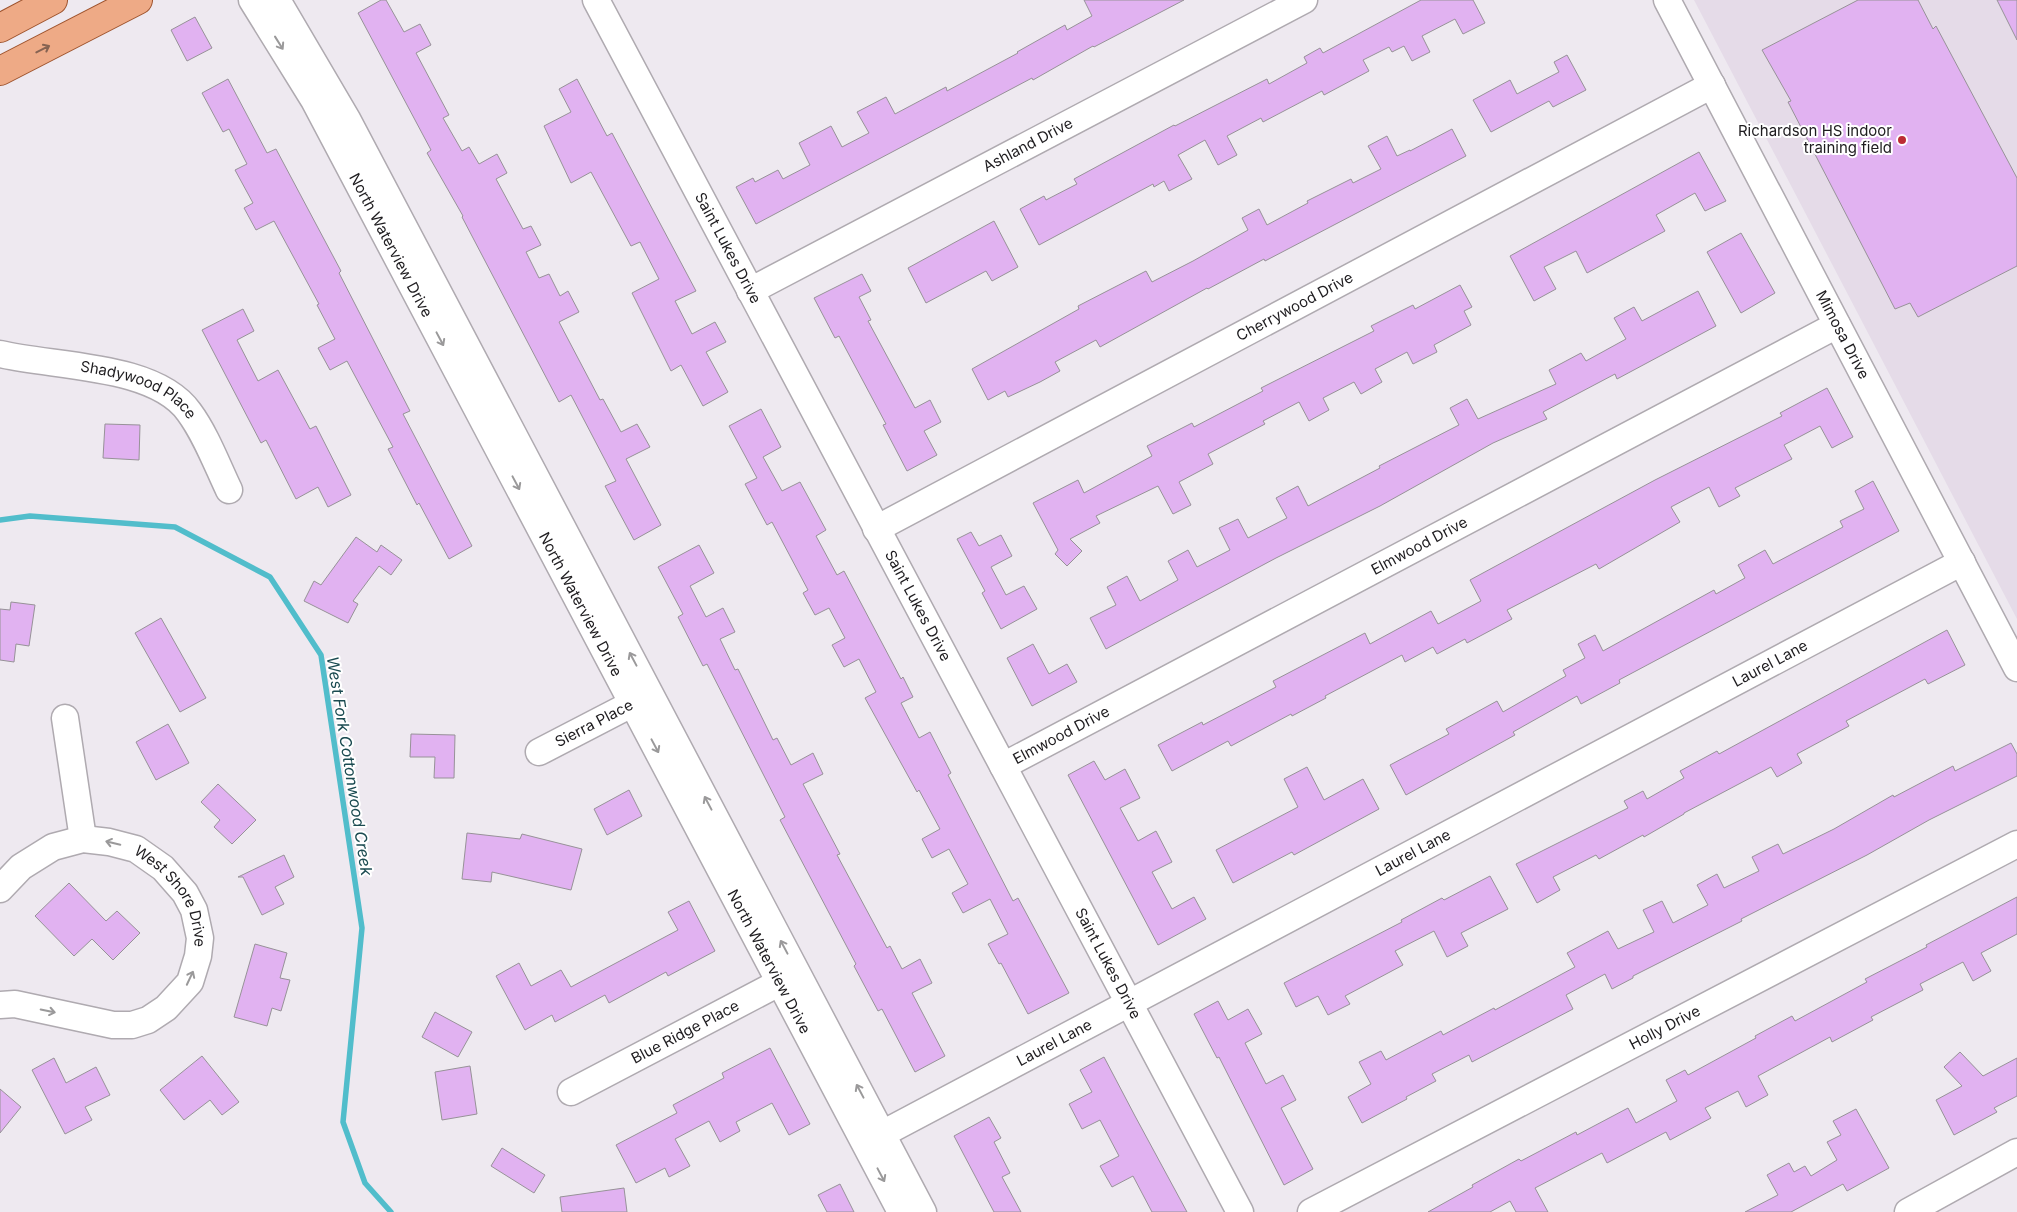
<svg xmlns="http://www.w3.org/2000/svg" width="2017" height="1212" font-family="Inter,sans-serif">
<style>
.built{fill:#e5dbe8}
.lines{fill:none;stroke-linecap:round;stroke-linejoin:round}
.stream{stroke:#51bdcb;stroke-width:5.5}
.building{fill:#e1b2f1;stroke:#979298}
.minor-casing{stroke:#afaab0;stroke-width:29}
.major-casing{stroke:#9e532d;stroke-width:30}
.minor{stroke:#fff;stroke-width:26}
.major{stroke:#eeaa86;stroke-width:28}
.oneway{stroke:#9a999a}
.oneway2{stroke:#866352}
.poi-dot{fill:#bc2c33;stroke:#fff;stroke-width:2}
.labels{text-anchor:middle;stroke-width:4;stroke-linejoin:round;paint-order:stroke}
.poi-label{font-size:15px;fill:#1e1c1f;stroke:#fff;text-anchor:end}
.street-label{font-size:15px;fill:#1e1c1f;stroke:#fff}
.water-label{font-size:16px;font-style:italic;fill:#1b4b51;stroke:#fff}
</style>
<rect width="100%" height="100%" fill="#eee9f0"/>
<polygon class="built" points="1694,0 2017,0 2017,619 1856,310"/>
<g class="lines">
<polyline class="stream" points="0,520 30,516 175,527 270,577 321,655 362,928 343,1122 365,1183 391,1212"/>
</g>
<g class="building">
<polygon points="381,0 386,0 404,32 420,24 431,45 416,53 449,115 443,118 462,151 469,147 479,164 497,154 507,173 496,179 523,229 531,226 541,245 526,252 539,278 549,274 560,296 568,291 579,312 559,322 600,400 603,399 621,432 637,424 650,447 626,459 661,525 634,540 605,486 616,481 571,395 559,402 462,217 463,216 427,153 431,150 358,13"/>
<polygon points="1084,0 1184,0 1094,47 1093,46 1033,80 1032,78 756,224 736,187 753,178 755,182 778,170 783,179 810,165 799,143 831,126 842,147 869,133 857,112 886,97 895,114 946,87 947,91 1018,53 1017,52 1065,25 1067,30 1092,16"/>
<polygon points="1421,0 1473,0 1485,23 1463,34 1455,19 1422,36 1430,52 1412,61 1404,46 1392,52 1389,47 1363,60 1369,71 1324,95 1322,91 1263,122 1261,118 1227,136 1237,155 1218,165 1205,140 1178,155 1192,179 1169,191 1164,181 1154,187 1153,184 1039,245 1020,209 1044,196 1046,200 1077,184 1074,179 1174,125 1175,126 1267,79 1269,84 1307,63 1304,57 1320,48 1323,53"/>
<polygon points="1858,0 1918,0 1933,29 1936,26 2017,178 2017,266 1918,317 1910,303 1895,309 1788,102 1791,101 1762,50"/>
<polygon points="1997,0 2017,0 2017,40"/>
<polygon points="195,17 212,48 187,61 171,30"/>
<polygon points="1567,55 1586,90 1553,107 1549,101 1491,132 1473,100 1510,80 1517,94 1559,72 1554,62"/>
<polygon points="228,79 267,153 276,149 341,271 339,273 410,411 403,414 472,546 449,559 419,503 417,505 388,449 393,447 347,361 330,370 318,348 335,339 317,305 319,304 274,221 256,230 244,208 253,203 235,170 247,164 229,129 223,132 202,93"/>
<polygon points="577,79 607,136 612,133 696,291 675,301 692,334 715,322 726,342 706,352 728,392 703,406 681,365 671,371 632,293 659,279 640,242 631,246 591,172 571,183 544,126 571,112 559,89"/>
<polygon points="1452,129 1466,156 1265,261 1264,259 1208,289 1207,288 1100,347 1096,340 1055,362 1060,371 1040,382 1008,397 1005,391 988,400 972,369 1079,309 1078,306 1146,271 1152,282 1193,261 1248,230 1242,218 1259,209 1267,225 1308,203 1307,201 1351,179 1353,183 1381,169 1368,146 1387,136 1397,156 1410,150 1410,151"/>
<polygon points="1699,152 1726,201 1705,211 1695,193 1656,215 1665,231 1587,273 1576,251 1544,267 1556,289 1534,301 1510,256"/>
<polygon points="994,221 1018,267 992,281 986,271 926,303 908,268"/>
<polygon points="1741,233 1775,293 1741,313 1707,252"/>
<polygon points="862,274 871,291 859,297 871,320 868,321 915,408 930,400 941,422 924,431 937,455 907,471 883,425 886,424 839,336 835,338 814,298"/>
<polygon points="1460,285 1472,307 1464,311 1471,325 1434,345 1437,352 1413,364 1407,352 1375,369 1382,382 1361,394 1354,382 1323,398 1329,410 1309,421 1299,402 1263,421 1265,424 1208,454 1213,464 1179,482 1191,505 1173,514 1158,486 1096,516 1100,523 1070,539 1082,551 1067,566 1055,554 1058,550 1033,503 1078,480 1084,493 1152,456 1147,446 1192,423 1194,427 1263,391 1261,388 1374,331 1371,326 1413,305 1415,309"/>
<polygon points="1698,291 1716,326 1617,379 1615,374 1543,412 1547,419 1493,443 1380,506 1276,558 1106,649 1090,618 1116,605 1107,587 1127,576 1140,601 1178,580 1168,561 1188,550 1197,567 1230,550 1219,528 1238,519 1248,538 1287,518 1276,498 1298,486 1308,506 1380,468 1379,466 1459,425 1450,408 1467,399 1478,419 1556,384 1549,370 1581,353 1586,361 1626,339 1614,318 1634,307 1642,321"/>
<polygon points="243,309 254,331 237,340 258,381 278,370 310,429 316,426 351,495 328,507 318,487 296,499 266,440 261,443 202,330"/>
<polygon points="1827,388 1853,437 1832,448 1820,426 1784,445 1792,459 1735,488 1740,496 1719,507 1709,487 1671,507 1680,522 1599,569 1596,564 1507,610 1512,619 1467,643 1465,639 1437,654 1433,647 1405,662 1402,655 1325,696 1326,698 1292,716 1291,714 1231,746 1228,741 1172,771 1158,745 1202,722 1203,725 1276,687 1273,681 1365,633 1370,644 1431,611 1438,624 1481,601 1470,580 1655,480 1782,416 1780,413"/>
<polygon points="761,409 781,447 763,457 782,491 800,482 826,530 816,536 837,575 844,571 901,679 903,677 913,697 901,703 919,738 930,732 951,773 948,775 1013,901 1018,898 1069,993 1028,1014 1001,963 999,964 988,944 1008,934 990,899 963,913 952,893 968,884 949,849 932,858 922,839 940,829 919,790 917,792 865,698 876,692 859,659 844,667 832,645 845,638 829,608 815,615 803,593 808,590 772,522 767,525 745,484 757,478 729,426"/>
<polygon points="105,424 140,425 139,460 103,458"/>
<polygon points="1873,481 1899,531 1619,680 1620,683 1581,704 1577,696 1513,732 1515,735 1406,795 1390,765 1449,734 1446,729 1497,701 1503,712 1566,676 1563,670 1585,658 1578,644 1595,635 1603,651 1714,590 1716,594 1745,578 1738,565 1765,550 1773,564 1843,527 1840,521 1864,509 1855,491"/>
<polygon points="971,532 979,546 1001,535 1012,556 991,567 1006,595 1024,586 1037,609 1001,629 982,593 985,591 957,539"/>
<polygon points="356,537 377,552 381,545 402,560 391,575 379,566 353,601 358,604 348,623 304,601 314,581 321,585"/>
<polygon points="699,545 714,573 690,586 706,617 723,608 735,632 720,639 735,670 738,669 773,740 777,738 791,765 813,753 823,774 803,784 840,854 837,855 887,948 890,946 902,969 920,959 932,983 912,993 945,1056 915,1072 882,1009 878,1011 854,966 856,964 780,820 785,817 707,664 703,666 678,617 683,614 658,567"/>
<polygon points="11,602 35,605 29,646 16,644 14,662 0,660 0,609 10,610"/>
<polygon points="161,618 206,698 180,712 135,633"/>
<polygon points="1947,630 1965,665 1928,684 1925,679 1846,721 1849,726 1797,754 1802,763 1777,777 1771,767 1684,813 1684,814 1644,837 1643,835 1599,859 1596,855 1553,877 1560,890 1537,903 1516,864 1628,808 1624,801 1643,791 1647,799 1684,778 1680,771 1717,751 1719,754"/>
<polygon points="1033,644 1049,674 1067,664 1077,682 1032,706 1007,658"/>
<polygon points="168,724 189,763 156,780 136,742"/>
<polygon points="411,734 455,735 454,778 434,778 435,757 410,757"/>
<polygon points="2011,743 2017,754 2017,776 1929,820 1867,855 1741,919 1742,921 1633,976 1633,978 1612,989 1605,974 1566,995 1573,1009 1472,1062 1469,1055 1432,1074 1436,1081 1406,1097 1407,1099 1362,1123 1348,1097 1371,1084 1359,1062 1381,1051 1386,1060 1441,1031 1443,1035 1494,1008 1495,1010 1575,967 1567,953 1608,931 1618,949 1654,932 1643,910 1662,901 1673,923 1708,905 1697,885 1717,874 1724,888 1759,871 1752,857 1778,844 1783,854 1834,829 1893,795 1894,797 1953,766 1955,771"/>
<polygon points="1094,761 1105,780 1125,769 1140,798 1120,808 1138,841 1156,831 1172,862 1152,872 1172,909 1194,897 1206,919 1158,945 1068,775"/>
<polygon points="1307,767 1324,800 1363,779 1379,809 1294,855 1292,852 1233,883 1216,850 1298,807 1284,779"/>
<polygon points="218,784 256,820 232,844 214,827 220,820 201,802"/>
<polygon points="629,790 642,816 607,835 594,809"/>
<polygon points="467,833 520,839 522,834 582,849 571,890 492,872 491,882 462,879"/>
<polygon points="284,855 294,877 275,887 284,904 262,915 243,877 238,877"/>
<polygon points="1490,876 1508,909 1461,933 1468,946 1447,957 1434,931 1395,951 1403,965 1345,996 1350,1004 1328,1015 1318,996 1296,1007 1284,983 1402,922 1401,920 1442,898 1444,900"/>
<polygon points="69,883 106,921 117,911 140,933 113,960 92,939 74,956 35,916"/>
<polygon points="2017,897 2017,934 1981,953 1991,971 1973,981 1963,962 1920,984 1923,990 1871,1017 1873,1020 1832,1042 1830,1037 1758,1076 1768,1095 1746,1107 1738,1091 1705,1108 1711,1118 1670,1140 1666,1132 1607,1163 1602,1153 1535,1188 1548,1212 1516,1212 1510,1201 1490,1212 1428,1212 1473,1187 1472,1185 1519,1159 1521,1161 1576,1132 1577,1135 1628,1108 1636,1123 1677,1101 1666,1080 1685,1070 1688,1075 1756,1038 1755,1036 1792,1016 1795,1021 1867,982 1865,979 1927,947 1926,945"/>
<polygon points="689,901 715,951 668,976 666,972 609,1003 605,995 555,1022 552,1015 525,1030 496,976 519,963 531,986 561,970 571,987 678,930 668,912"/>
<polygon points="255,944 287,953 280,978 290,980 281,1011 272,1008 267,1026 234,1017"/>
<polygon points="1218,1001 1228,1020 1248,1009 1262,1034 1245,1043 1266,1084 1283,1075 1296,1100 1281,1108 1313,1169 1284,1185 1219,1057 1217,1058 1194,1014"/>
<polygon points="435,1012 472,1032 458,1057 422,1037"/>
<polygon points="770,1048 810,1124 789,1135 772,1103 736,1122 740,1131 720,1142 709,1121 675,1139 690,1166 669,1177 665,1168 636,1183 616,1145 677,1113 673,1105 724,1078 722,1073"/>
<polygon points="1960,1052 1983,1076 2017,1058 2017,1096 1994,1108 1997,1112 1954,1135 1936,1100 1962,1086 1944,1067"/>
<polygon points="202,1056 239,1102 222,1115 210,1100 184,1120 160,1090"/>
<polygon points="1104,1057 1135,1116 1187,1212 1152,1212 1133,1176 1112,1187 1100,1166 1119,1156 1100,1120 1082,1129 1069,1104 1092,1092 1080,1070"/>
<polygon points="54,1058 66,1083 96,1067 110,1095 85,1107 92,1120 65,1134 32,1070"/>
<polygon points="470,1066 477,1114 442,1120 435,1072"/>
<polygon points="0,1089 21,1107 0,1133"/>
<polygon points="1856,1109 1889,1168 1847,1191 1843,1184 1791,1212 1745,1212 1778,1195 1767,1175 1789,1163 1794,1172 1805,1166 1811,1176 1837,1160 1827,1142 1841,1135 1833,1121"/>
<polygon points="989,1117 1001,1138 994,1142 1010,1173 1002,1177 1021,1212 994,1212 954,1136"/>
<polygon points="502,1148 545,1175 534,1193 491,1166"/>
<polygon points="840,1184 854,1212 827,1212 818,1195"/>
<polygon points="624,1188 627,1212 562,1212 560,1197"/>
</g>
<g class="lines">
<g class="minor-casing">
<g id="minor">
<path id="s1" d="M252,0l62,100 587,1112"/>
<polyline points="277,0 347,119 923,1212"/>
<path id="s2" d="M596,0l644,1212"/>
<path id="s3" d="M1667,0l350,668"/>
<path id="s4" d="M750,291l554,-291"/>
<path id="s5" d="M0,354c54,13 155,10 189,58 17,23 28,53 40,78"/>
<path id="s6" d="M876,529l836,-444"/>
<polyline points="65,718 83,839"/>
<path id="s7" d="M539,752l108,-56"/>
<path id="s8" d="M1003,766l834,-441"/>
<path id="s9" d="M0,889l21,-22 32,-20 30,-8 26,3 27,7 27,19 22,25 9,17 6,28 -2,18 -8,26 -24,26 -18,12 -16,5h-19l-98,-21 -15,1"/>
<path id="s10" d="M571,1092l223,-117"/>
<path id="s11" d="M867,1142l1095,-580"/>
<path id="s12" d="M1311,1212l706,-368"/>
<polyline points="1908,1212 2017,1152"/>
</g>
</g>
<g class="major-casing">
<g id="major">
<polyline points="0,28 53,0"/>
<polyline points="0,71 138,0"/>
</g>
</g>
<use href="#minor" class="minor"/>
<use href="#major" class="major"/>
</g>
<defs><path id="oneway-shaft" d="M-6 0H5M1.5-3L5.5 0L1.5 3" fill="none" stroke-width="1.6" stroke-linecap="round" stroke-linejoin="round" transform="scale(1.25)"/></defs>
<g class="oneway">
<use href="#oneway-shaft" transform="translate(279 43) rotate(58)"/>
<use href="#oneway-shaft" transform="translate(440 339) rotate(62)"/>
<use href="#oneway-shaft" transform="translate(516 483) rotate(62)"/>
<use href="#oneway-shaft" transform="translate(633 659) rotate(-118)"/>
<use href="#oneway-shaft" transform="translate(655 746) rotate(62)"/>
<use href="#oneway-shaft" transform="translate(708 803) rotate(-118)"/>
<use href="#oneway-shaft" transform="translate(113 843) rotate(-167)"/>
<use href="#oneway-shaft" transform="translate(784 947) rotate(-118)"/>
<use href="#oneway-shaft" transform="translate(190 978) rotate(-65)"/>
<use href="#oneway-shaft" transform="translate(48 1011) rotate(12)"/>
<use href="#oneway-shaft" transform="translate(860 1091) rotate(-118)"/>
<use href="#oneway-shaft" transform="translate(881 1175) rotate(62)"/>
</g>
<use class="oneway2" href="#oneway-shaft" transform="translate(43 49) rotate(-27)"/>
<circle class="poi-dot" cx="1902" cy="140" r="5"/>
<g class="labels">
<g class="poi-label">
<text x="1892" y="136">Richardson HS indoor<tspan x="1892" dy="17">training field</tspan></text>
</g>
<g class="street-label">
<text dy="5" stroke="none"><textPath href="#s4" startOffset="314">Ashland Drive</textPath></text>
<text dy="5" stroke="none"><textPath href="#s1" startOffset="282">North Waterview Drive</textPath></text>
<text dy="5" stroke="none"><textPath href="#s2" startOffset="281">Saint Lukes Drive</textPath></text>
<text dy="5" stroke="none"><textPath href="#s6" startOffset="474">Cherrywood Drive</textPath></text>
<text dy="5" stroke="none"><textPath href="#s3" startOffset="378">Mimosa Drive</textPath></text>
<text dy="5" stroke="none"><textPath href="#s5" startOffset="145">Shadywood Place</textPath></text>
<text dy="5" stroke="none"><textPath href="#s8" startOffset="471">Elmwood Drive</textPath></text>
<text dy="5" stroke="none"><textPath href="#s1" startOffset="688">North Waterview Drive</textPath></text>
<text dy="5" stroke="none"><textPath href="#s2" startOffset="686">Saint Lukes Drive</textPath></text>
<text dy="5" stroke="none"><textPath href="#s11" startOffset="1022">Laurel Lane</textPath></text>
<text dy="5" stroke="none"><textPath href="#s7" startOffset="62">Sierra Place</textPath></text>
<text dy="5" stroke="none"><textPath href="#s8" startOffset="66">Elmwood Drive</textPath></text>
<text dy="5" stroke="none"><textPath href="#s11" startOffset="618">Laurel Lane</textPath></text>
<text dy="5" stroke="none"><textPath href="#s9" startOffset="215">West Shore Drive</textPath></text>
<text dy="5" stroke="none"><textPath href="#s1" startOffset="1092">North Waterview Drive</textPath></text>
<text dy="5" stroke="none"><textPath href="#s2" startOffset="1091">Saint Lukes Drive</textPath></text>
<text dy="5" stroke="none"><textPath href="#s12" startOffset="399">Holly Drive</textPath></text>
<text dy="5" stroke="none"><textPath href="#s10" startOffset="129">Blue Ridge Place</textPath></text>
<text dy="5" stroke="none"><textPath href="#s11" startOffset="212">Laurel Lane</textPath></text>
</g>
<g class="water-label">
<text transform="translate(350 766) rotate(81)" y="6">West Fork Cottonwood Creek</text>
</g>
</g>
</svg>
